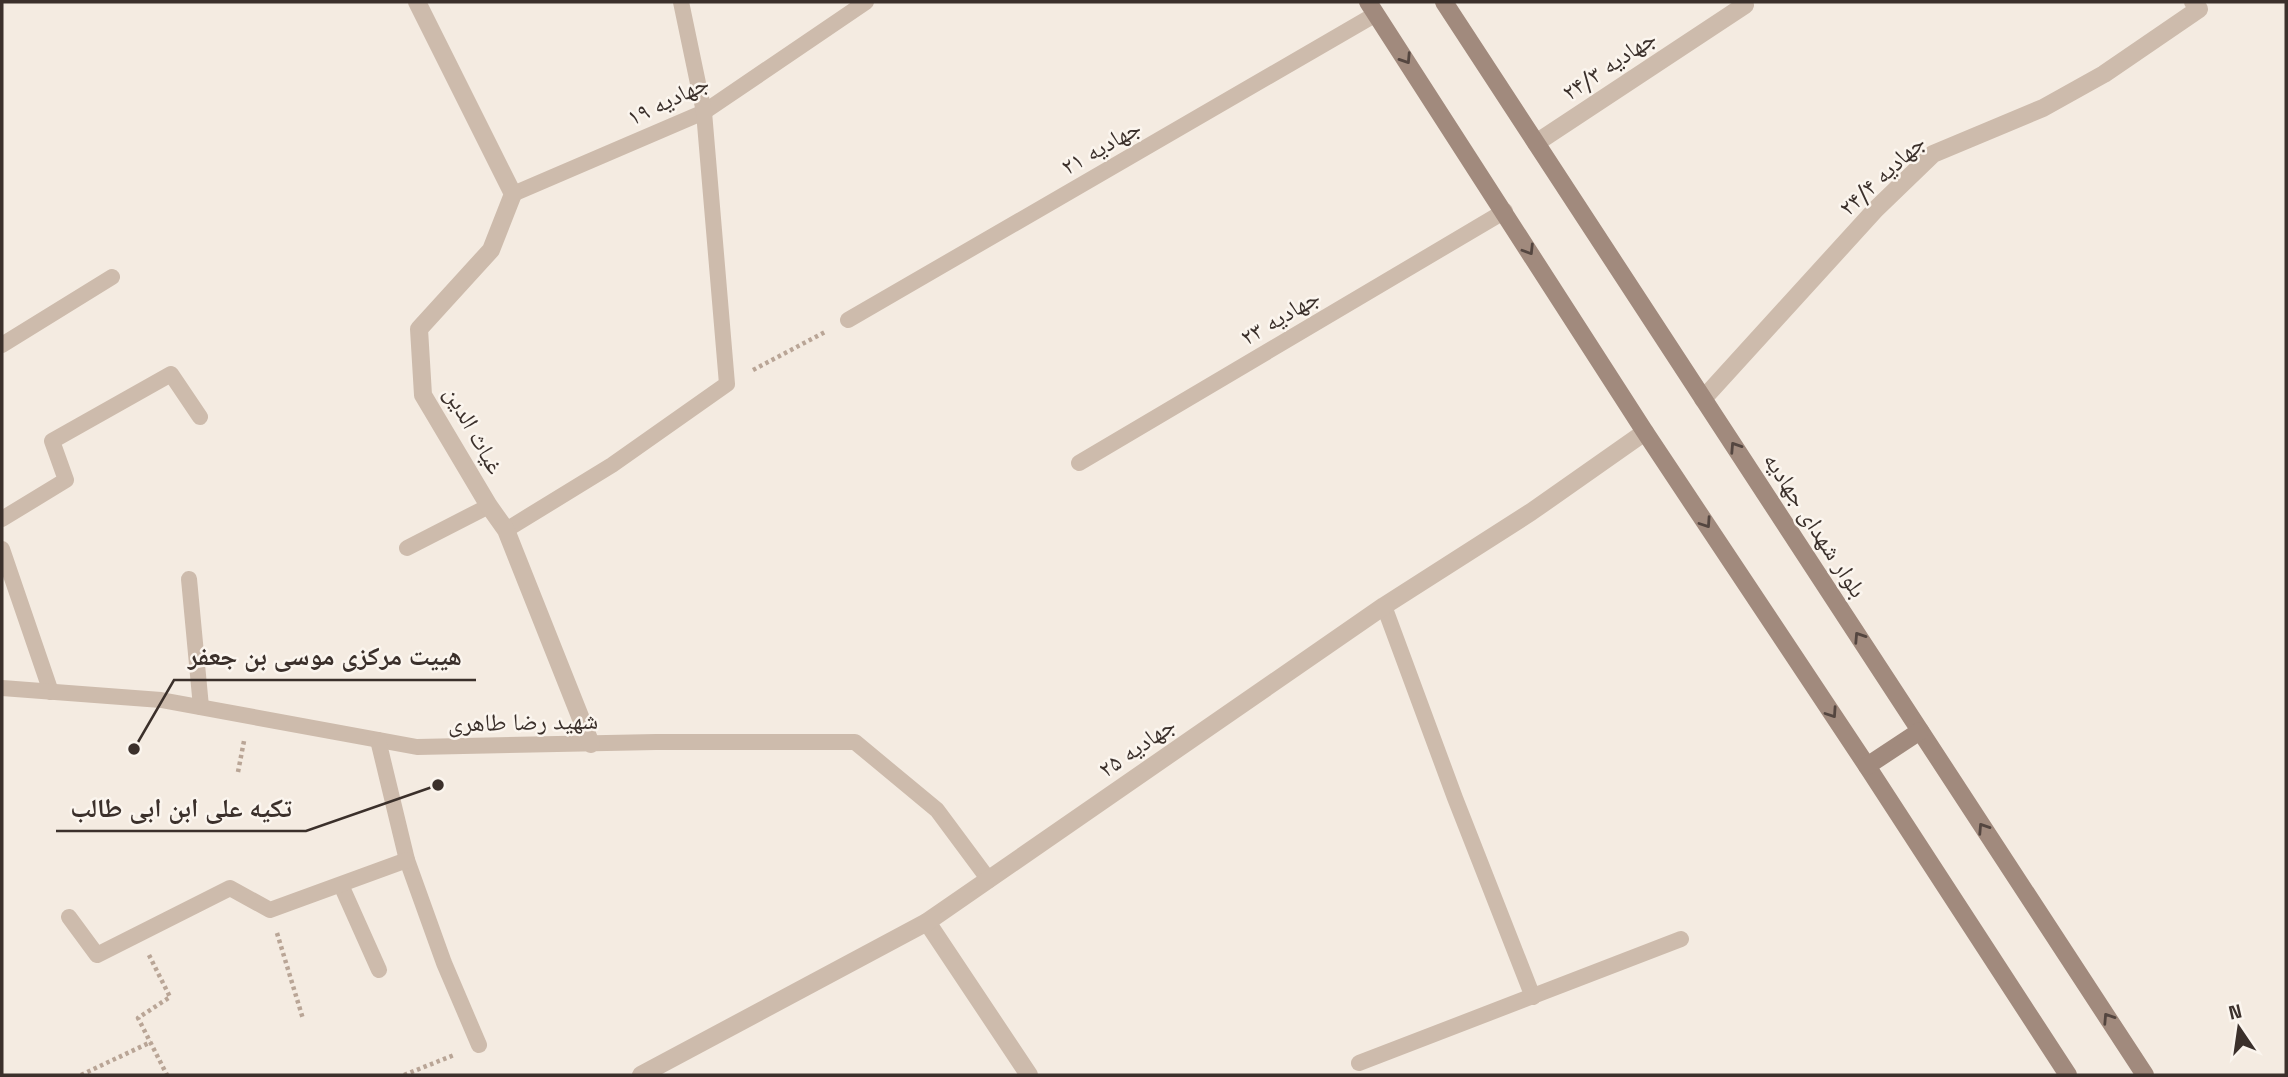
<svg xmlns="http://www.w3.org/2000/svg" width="2288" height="1077" font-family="'Space Grotesk','Noto Naskh Arabic',sans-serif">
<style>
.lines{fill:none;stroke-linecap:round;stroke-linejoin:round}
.path{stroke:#b9a596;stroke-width:4.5;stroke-dasharray:3.5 3.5;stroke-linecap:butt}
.lane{stroke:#cdbbac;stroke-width:16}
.street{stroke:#cdbbac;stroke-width:18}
.secondary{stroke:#a18a7d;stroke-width:18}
.oneway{stroke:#544640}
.labels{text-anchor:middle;stroke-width:5;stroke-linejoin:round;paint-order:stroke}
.street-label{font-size:24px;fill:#3b302b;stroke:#fbf5ee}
.leader{fill:none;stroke:#3b302b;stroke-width:2.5}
.callout-dot{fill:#3b302b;stroke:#fbf5ee;stroke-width:2.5}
.callout-label{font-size:26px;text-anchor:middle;font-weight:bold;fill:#3b302b;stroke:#fbf5ee;stroke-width:5;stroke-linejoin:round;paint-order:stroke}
</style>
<rect width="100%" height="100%" fill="#f4ebe1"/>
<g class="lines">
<g class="path">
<polyline points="753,370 825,332"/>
<polyline points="238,772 244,741"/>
<polyline points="277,933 303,1019"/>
<polyline points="149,955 170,997 138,1018 167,1075"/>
<polyline points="81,1075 151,1042"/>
<polyline points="404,1075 454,1055"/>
</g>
<g class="lane">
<polyline points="513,194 704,112 866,2"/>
<polyline points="848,320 1376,14"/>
<polyline points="2,345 112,277"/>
<polyline points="1079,463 1505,211"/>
<polyline points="2,519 66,480 52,441 171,374 200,417"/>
<polyline points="506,530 612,465 727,384 704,112 681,2"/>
<polyline points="407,548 489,506"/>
<polyline points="2,549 51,692"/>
<polyline points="189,579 201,707"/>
<polyline points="1384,606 1455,798 1533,997"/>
<polyline points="2,688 161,700 417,747 656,742 855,742 937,810 989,880"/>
<polyline points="378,740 407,860 444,963 479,1045"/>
<polyline points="341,885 379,970"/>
<polyline points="69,917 97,955 230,888 270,910 407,860"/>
<polyline points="1359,1063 1681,939"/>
</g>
<g class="street">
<polyline points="417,2 513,194 491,250 419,329 423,395 489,506 506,530 591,744"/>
<polyline points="1536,143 1745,5"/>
<polyline points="1703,399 1876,209 1933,154 2043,108 2104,74 2199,9 2193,2"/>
<polyline points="927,922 1029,1075"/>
<polyline points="641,1075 927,922 1384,606 1531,512 1645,432"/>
</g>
<g class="secondary">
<polyline points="1368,2 1645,432 1867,766 2068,1075"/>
<polyline points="1444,2 2145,1075"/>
<polyline points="1867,766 1920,731"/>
</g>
</g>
<defs><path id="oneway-chevron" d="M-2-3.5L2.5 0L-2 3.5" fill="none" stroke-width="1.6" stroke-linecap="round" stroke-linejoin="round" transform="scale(1.75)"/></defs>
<g class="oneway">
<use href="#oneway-chevron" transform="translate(1406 59) rotate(57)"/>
<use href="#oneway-chevron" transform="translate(1529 250) rotate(58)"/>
<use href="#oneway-chevron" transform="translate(1735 447) rotate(-123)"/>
<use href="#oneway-chevron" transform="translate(1706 523) rotate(56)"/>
<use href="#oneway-chevron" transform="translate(1859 637) rotate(-123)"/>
<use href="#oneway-chevron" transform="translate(1832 713) rotate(56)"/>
<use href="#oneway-chevron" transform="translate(1983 828) rotate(-123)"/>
<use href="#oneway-chevron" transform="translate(2108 1018) rotate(-123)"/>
</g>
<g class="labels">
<g class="street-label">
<text transform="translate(1609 65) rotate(-34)" y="8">جهادیه ۲۴/۳</text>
<text transform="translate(668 100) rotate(-26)" y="8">جهادیه ۱۹</text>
<text transform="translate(1101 147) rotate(-30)" y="8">جهادیه ۲۱</text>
<text transform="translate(1882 175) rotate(-43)" y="8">جهادیه ۲۴/۴</text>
<text transform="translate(1280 317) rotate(-31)" y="8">جهادیه ۲۳</text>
<text transform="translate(474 430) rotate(61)" y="8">غیاث الدین</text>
<text transform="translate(1815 525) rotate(57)" y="8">بلوار شهدای جهادیه</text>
<text transform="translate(523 722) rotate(-1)" y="8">شهید رضا طاهری</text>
<text transform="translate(1137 747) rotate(-35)" y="8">جهادیه ۲۵</text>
</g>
</g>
<path class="leader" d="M134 749L174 680H476M438 785L306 831H56"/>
<g class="callout-dot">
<circle cx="134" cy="749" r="7"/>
<circle cx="438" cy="785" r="7"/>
</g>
<g class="callout-label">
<text x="325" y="665">هییت مرکزی موسی بن جعفر</text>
<text x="181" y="817">تکیه علی ابن ابی طالب</text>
</g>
<rect width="2288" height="1077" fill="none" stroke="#3b302b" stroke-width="7"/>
<g transform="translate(2239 1028) rotate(347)" stroke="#fbf5ee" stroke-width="5" paint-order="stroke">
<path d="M0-5L12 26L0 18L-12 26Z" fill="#3b302b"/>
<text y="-10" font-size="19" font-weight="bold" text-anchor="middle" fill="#3b302b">N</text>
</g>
</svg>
